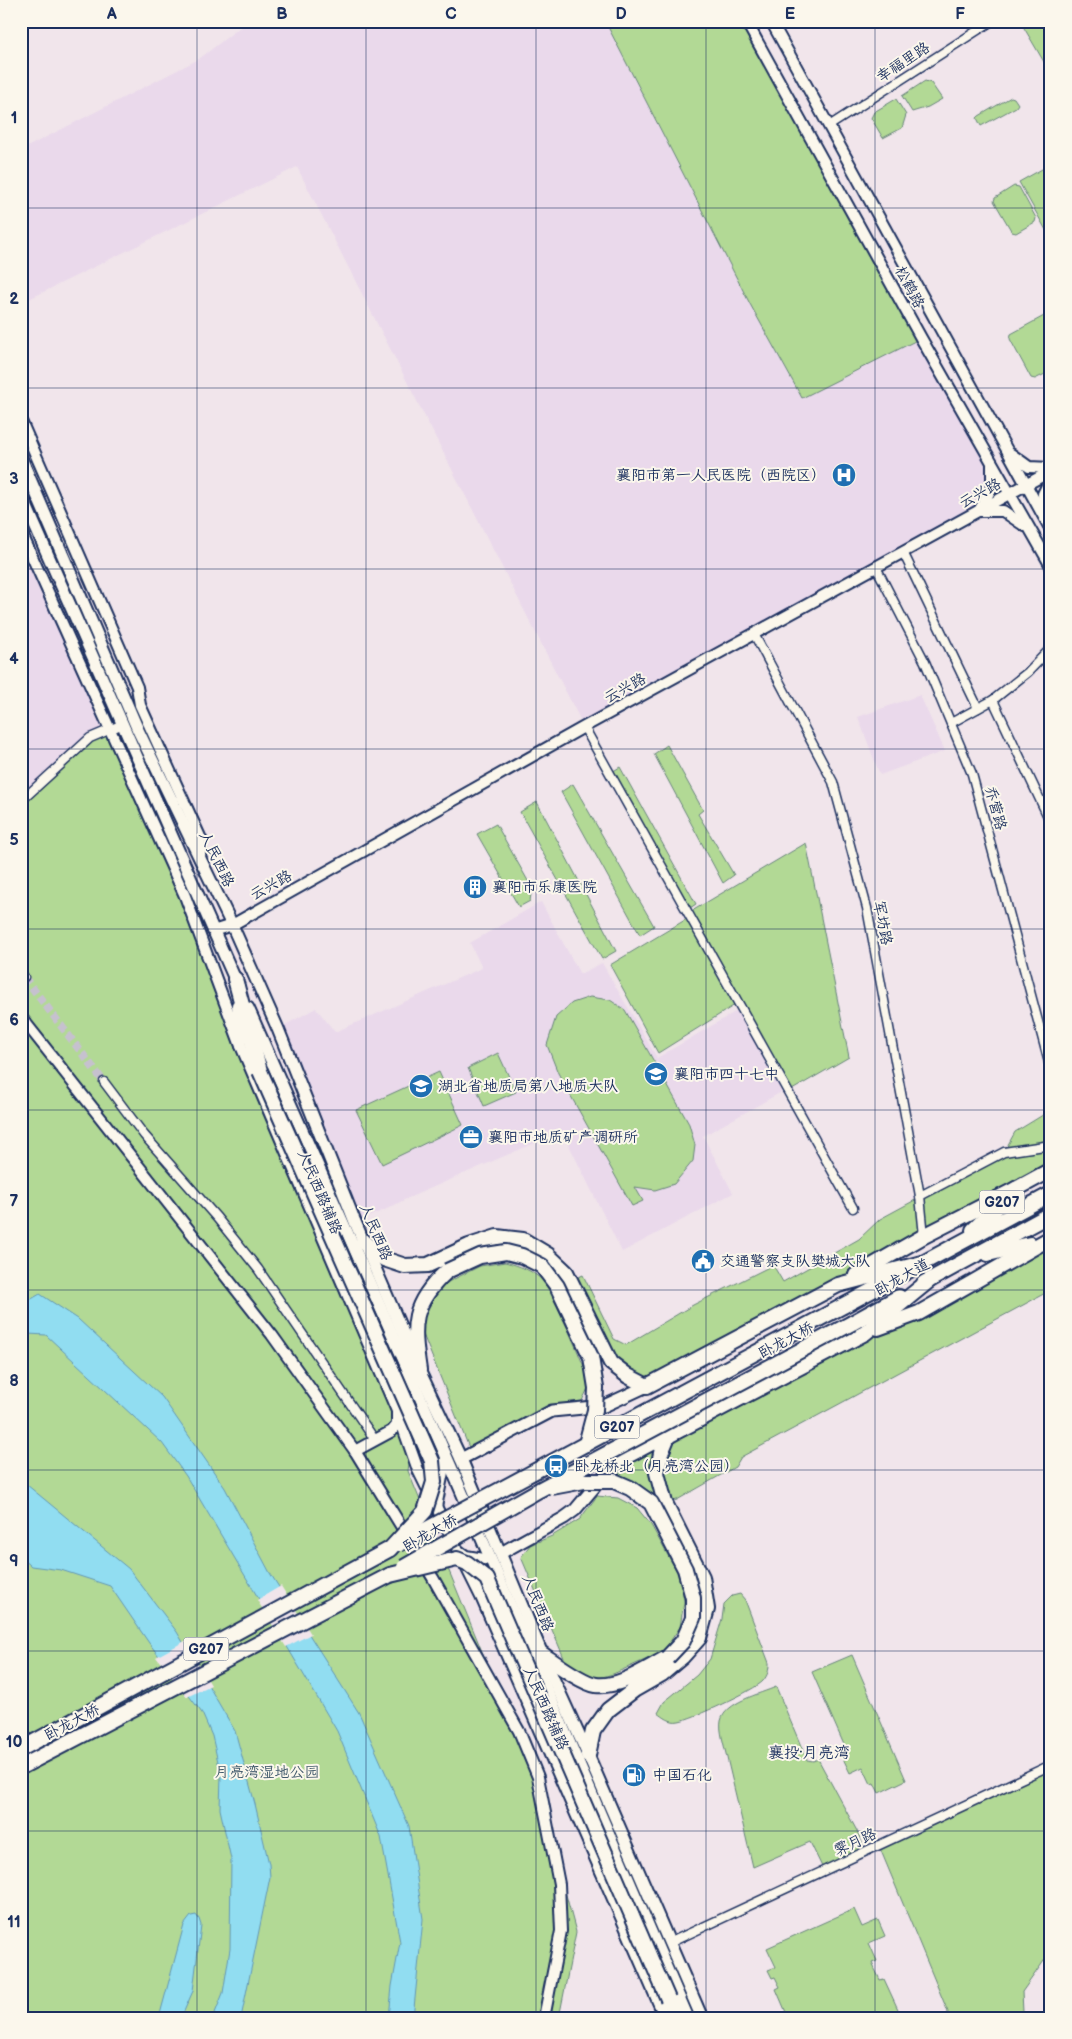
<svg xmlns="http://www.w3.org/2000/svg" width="1072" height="2039" font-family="'Balsamiq Sans','LXGW WenKai TC',sans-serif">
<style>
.built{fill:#ead9eb}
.green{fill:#b2d995;stroke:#66847a}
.water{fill:#91ddf1;stroke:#6297b6}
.pier{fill:#f1e5eb}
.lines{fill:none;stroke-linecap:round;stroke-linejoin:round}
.street-tunnel{stroke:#c6c1cf;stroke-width:8;stroke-dasharray:8 4;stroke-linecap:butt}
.street-casing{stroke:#1b2f5e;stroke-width:11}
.secondary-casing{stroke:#1b2f5e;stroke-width:14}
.primary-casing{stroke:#1b2f5e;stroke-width:15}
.highway-casing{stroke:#1b2f5e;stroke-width:18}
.street{stroke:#fbf7ec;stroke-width:8}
.secondary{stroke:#fbf7ec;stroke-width:10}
.primary{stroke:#fbf7ec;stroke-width:11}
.highway{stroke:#fbf7ec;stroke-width:14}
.highway-bridge-casing{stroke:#1b2f5e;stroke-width:18;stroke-linecap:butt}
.highway-bridge{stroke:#fbf7ec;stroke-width:14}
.grid{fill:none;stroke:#1b2f5e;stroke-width:1;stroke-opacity:0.55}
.labels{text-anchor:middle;stroke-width:4;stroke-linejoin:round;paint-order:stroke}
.shield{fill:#fbf7ec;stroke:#5e6b89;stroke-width:1}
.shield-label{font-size:14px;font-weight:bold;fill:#1b2f5e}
.street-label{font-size:15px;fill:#1b2f5e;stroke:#fbf7ec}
.poi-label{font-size:15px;fill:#1b2f5e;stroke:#fbf7ec;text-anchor:start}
.park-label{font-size:15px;fill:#415a6c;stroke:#fbf7ec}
.neighbourhood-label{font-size:16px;fill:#1b2f5e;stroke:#fbf7ec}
.neatline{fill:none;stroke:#1b2f5e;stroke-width:2}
.grid-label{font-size:16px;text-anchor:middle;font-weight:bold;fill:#1b2f5e}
</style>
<rect width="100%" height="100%" fill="#f1e5eb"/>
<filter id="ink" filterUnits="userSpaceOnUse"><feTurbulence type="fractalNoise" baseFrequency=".02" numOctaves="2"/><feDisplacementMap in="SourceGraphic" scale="10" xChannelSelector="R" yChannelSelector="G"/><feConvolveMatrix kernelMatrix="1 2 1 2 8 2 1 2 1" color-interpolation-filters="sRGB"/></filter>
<g filter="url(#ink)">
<g class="built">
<polygon points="248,21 746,21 992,463 992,487 979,511 584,727 297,167 21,303 21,150 199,59"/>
<polygon points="21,532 109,730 21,801"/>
<polygon points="920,695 945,751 880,775 858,717"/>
<polygon points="541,902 580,974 602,963 657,1058 740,1009 785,1090 703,1136 733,1193 622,1252 562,1131 406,1199 385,1210 355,1222 278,1029 316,1008 335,1032 482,968 470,943"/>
</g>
<g class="green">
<polygon points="605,21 746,21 921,338 802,398 750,304"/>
<polygon points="1020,21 1051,21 1051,68 1047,67"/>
<polygon points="925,81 931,83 942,99 928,107 912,112 902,96"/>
<polygon points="1011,97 1014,98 1018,104 1016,107 981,126 977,118 979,116"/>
<polygon points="896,99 906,115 902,128 883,138 871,118 874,112"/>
<polygon points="1051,164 1051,239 1019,182"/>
<polygon points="1014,186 1019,187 1036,218 1035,222 1016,233 1012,232 994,201 995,198"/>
<polygon points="1044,316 1051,318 1051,371 1035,379 1031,378 1010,339 1011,334"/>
<polygon points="109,730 185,896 411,1448 408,1471 504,1705 538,1777 549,1831 576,1932 559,2018 21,2018 21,801 90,738"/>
<polygon points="667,745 703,810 698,814 734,875 723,883 654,754"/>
<polygon points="620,767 696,904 687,910 610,773"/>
<polygon points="573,784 654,926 640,935 561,792"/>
<polygon points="537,802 616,951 602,959 520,812"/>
<polygon points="496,824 532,888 530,901 519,907 477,834"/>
<polygon points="806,843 849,1057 792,1090 692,911"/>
<polygon points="690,917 738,1003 658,1053 610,965"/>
<polygon points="590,997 610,1000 625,1010 689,1124 695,1145 693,1161 674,1184 655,1190 635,1187 643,1201 632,1206 558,1073 547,1045 556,1017 572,1003"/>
<polygon points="498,1053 516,1092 484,1106 468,1068"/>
<polygon points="439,1072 463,1125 382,1164 356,1110"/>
<polygon points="1051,1110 1051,1170 647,1386 611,1363 570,1281 583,1275 614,1339 626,1345 693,1305 773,1265 783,1282 859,1239 880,1219 1004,1152 1015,1132"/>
<polygon points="1051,1238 1051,1290 741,1457 735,1467 677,1500 665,1503 661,1453 668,1436"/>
<path d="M505,1262c15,4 27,8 38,19 8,9 45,90 46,102 0,5 -5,13 -7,18l-31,5 -81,44 -50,-123 9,-29 19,-16 32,-16z"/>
<path d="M655,1450c-6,24 -3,33 5,55 -11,-15 -24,-23 -42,-31l10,-11z"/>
<polygon points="597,1496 618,1498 637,1508 651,1525 681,1579 684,1602 680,1627 663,1652 613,1674 595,1679 567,1665 521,1557 530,1545 552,1536 580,1519"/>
<path d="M740,1594l5,6 24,63c0,7 -1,12 -6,18 -8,9 -71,38 -84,40 -9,2 -15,-4 -21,-8l6,-11 33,-27 13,-16 12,-40 2,-15 8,-8z"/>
<polygon points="852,1655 906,1780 879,1793 874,1783 871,1784 863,1767 850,1773 839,1750 845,1747 812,1672"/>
<path d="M776,1687l31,73 6,1 5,-2 39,72 9,21 -42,19 -14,-29 -57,25 -31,-130c-1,-5 -2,-11 -1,-16 4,-19 39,-27 55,-34z"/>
<polygon points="1051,1765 1051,1951 1022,1992 1023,2012 1019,2018 947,2018 948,2012 879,1846"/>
<polygon points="854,1909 862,1927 878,1920 885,1936 869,1943 877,1961 872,1963 880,1980 884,1979 902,2018 799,2018 796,2013 788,2017 776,1989 780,1987 775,1977 772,1978 768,1970 776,1967 767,1948"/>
</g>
<g class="water">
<polygon points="40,1294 78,1319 162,1397 225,1488 270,1573 359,1713 409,1826 423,1919 413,2018 389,2018 392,1986 400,1942 381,1837 337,1731 186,1476 162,1443 46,1335 28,1334 21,1337 21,1305"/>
<polygon points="21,1480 129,1569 177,1632 235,1731 255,1804 269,1864 270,1877 241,2018 213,2018 223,1993 230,1949 231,1859 220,1809 221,1775 212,1736 202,1713 149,1643 110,1586 61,1570 31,1566 21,1557"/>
<polygon points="196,1915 199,1919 201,1925 193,1991 181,2018 159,2018 184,1925 191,1916"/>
</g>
<g class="pier">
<polygon points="281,1586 311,1634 286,1647 257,1600"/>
<polygon points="185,1641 211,1685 187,1697 156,1657"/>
</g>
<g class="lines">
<polyline class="street-tunnel" points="24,977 104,1082"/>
<g class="street-casing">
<g id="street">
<polyline points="829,126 992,21"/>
<polyline points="903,552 978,708"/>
<polyline points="876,567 925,662 972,774 1051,1070"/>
<polyline points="754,634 833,782 867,908 920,1196 924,1236"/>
<polyline points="993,700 1051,823"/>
<polyline points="951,723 993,700 1028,672 1051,648"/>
<polyline points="584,727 853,1208"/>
<polyline points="21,801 90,738 123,724"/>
<polyline points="21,973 24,977"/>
<polyline points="104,1082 144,1135 217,1218 258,1269 375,1440"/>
<polyline points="920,1196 1004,1152 1051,1145"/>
<polyline points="669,1943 1051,1765"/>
</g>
</g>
<g class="secondary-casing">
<g id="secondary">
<polyline points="746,21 921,338 1051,566"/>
<polyline points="771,21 1051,530"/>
<polyline points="21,421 137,687 140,705 201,839 200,859"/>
<polyline points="1011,454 1029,467 1051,468"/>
<polyline points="992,465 992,487 979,511 1003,511 1025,526"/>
<polyline points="1044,516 1043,494 1051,478"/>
<polyline points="21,532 185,896 241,1046"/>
<polyline points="213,931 232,925 584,727 1051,471"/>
<polyline points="237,1005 241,1046 397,1411 397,1425 392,1431 355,1451"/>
<polyline points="21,1017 272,1335 355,1451 433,1578 519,1731 538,1777 559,1884 561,1931 544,2018"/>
<polyline points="397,1411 418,1470 481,1597 665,2018"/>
<polyline points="436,1507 446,1457"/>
<polyline points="459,1551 466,1556 490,1560"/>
</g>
</g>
<g class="primary-casing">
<g id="primary">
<polyline points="21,458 138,730 232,925 278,1029 355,1222 419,1370 461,1459 542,1654 588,1755 702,2018"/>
<polyline points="21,494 238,986"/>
<polyline points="248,1008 451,1467 688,2018"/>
<polyline points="461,1459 552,1411 604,1406 647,1386"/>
<polyline points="501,1553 564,1518 575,1510 607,1472 623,1460 668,1436"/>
</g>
</g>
<g class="highway-casing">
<g id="highway">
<polyline points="235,979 260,1071"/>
<polyline points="973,1230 1016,1189 1051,1170"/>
<polyline points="363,1241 384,1259 405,1266 428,1265 469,1246 497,1237 523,1240 548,1255 566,1272 611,1363 628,1376 647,1386 838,1285 922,1263"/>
<polyline points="988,1254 1030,1244"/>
<polyline points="856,1275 924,1236 1016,1189"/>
<polyline points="924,1283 1051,1214"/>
<polyline points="843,1306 1051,1194"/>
<polyline points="852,1323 899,1297"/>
<polyline points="878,1328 919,1313 1047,1240"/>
<path d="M419,1370c-7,-46 -8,-66 28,-99"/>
<path d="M542,1654c12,8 40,29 54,31 24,3 51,-17 71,-27"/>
<polyline points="21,1749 390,1549"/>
<polyline points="588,1755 593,1731 608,1710 634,1690 662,1674 682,1657 699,1638 707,1609 702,1577 665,1503 657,1473 661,1453 668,1436 865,1333 931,1279"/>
<polyline points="21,1767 390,1575"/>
<polyline points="668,1999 680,2018"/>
</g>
</g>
<use href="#street" class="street"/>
<use href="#secondary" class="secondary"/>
<use href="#primary" class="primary"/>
<use href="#highway" class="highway"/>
<g class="highway-bridge-casing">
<g id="highway-bridge">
<polyline points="260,1071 432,1461 434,1482 425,1511 390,1549"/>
<polyline points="447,1271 480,1256 506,1252 522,1256 542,1266 557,1286 591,1357 596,1388 595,1410 586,1444"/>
<polyline points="552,1487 584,1481 614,1481 630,1488 651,1503 685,1569 693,1598 693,1618 683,1641 667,1658"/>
<polyline points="399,1544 843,1306"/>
<polyline points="404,1567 539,1490 852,1323"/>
<polyline points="390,1575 457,1559 467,1563 487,1579 668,1999"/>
</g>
</g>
<use href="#highway-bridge" class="highway-bridge"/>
</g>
</g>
<path class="grid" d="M197,21v1997M366,21v1997M536,21v1997M706,21v1997M875,21v1997M21,208h1030M21,388h1030M21,569h1030M21,749h1030M21,929h1030M21,1110h1030M21,1290h1030M21,1470h1030M21,1651h1030M21,1831h1030"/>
<defs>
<g id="hospital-disc" transform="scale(1.25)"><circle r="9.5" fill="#1f6fb2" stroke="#fbf7ec"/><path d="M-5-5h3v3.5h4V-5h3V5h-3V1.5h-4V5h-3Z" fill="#fff"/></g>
<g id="building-disc" transform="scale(1.25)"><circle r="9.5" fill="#1f6fb2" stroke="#fbf7ec"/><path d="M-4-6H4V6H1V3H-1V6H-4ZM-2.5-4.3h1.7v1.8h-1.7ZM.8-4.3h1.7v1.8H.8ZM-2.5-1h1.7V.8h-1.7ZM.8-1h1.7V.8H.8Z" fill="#fff"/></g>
<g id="school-disc" transform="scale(1.25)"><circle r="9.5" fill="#1f6fb2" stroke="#fbf7ec"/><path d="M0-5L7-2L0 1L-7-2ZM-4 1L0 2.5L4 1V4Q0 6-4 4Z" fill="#fff"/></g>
<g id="university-disc" transform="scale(1.25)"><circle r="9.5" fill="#1f6fb2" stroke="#fbf7ec"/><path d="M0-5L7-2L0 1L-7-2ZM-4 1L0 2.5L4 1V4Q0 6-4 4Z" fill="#fff"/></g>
<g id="office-disc" transform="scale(1.25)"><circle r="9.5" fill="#1f6fb2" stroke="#fbf7ec"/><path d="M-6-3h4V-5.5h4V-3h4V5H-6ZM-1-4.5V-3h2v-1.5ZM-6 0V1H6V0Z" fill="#fff"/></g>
<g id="civic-disc" transform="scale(1.25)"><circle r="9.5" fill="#1f6fb2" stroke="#fbf7ec"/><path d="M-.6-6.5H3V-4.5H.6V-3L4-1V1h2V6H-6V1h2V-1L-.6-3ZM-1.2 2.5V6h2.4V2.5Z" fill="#fff"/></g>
<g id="bus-disc" transform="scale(1.25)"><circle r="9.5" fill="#1f6fb2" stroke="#fbf7ec"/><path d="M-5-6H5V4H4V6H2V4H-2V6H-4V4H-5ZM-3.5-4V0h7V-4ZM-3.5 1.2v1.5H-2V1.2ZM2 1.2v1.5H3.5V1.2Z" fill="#fff"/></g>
<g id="fuel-disc" transform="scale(1.25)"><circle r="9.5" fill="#1f6fb2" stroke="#fbf7ec"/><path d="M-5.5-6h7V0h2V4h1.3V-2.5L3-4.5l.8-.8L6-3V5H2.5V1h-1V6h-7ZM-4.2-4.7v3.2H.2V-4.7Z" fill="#fff"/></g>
</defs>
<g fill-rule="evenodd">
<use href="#hospital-disc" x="844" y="475"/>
<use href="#building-disc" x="475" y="887"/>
<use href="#school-disc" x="656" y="1074"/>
<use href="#university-disc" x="421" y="1086"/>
<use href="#office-disc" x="471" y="1137"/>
<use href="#civic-disc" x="703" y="1261"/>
<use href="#bus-disc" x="556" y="1466"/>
<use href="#fuel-disc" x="634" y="1775"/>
</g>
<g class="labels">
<g class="shield">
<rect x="979.5" y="1190.5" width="45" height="23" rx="4"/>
<rect x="594.5" y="1415.5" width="45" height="23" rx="4"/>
<rect x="183.5" y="1637.5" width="45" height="23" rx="4"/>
</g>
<g class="shield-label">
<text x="1002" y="1207">G207</text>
<text x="617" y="1432">G207</text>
<text x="206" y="1654">G207</text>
</g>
<g class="street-label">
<text transform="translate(903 62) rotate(-33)" y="5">幸福里路</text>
<text transform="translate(910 287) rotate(62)" y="5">松鹤路</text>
<text transform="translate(980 493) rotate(-29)" y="5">云兴路</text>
<text transform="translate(625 688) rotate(-29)" y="5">云兴路</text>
<text transform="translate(996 808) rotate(75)" y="5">乔营路</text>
<text transform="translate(217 859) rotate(64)" y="5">人民西路</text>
<text transform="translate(271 885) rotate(-29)" y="5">云兴路</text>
<text transform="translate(883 923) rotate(79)" y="5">军坊路</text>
<text transform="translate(320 1192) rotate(67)" y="5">人民西路辅路</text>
<text transform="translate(376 1232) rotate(67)" y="5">人民西路</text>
<text transform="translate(902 1277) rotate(-29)" y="5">卧龙大道</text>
<text transform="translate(786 1340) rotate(-28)" y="5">卧龙大桥</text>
<text transform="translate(430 1533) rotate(-30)" y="5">卧龙大桥</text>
<text transform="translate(538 1603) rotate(68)" y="5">人民西路</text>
<text transform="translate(546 1708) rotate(66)" y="5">人民西路辅路</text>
<text transform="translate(72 1722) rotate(-28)" y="5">卧龙大桥</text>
<text transform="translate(855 1842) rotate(-25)" y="5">霁月路</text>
</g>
<g class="poi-label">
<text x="826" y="480" text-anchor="end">襄阳市第一人民医院（西院区）</text>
<text x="492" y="892">襄阳市乐康医院</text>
<text x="674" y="1079">襄阳市四十七中</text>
<text x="438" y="1091">湖北省地质局第八地质大队</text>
<text x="488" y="1142">襄阳市地质矿产调研所</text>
<text x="720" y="1266">交通警察支队樊城大队</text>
<text x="574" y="1471">卧龙桥北（月亮湾公园）</text>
<text x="652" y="1780">中国石化</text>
</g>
<g class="park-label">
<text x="267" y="1777">月亮湾湿地公园</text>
</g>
<g class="neighbourhood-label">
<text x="809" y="1758">襄投·月亮湾</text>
</g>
</g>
<rect width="1072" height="2039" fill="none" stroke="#fbf7ec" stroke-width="55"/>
<rect x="28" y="28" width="1016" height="1984" class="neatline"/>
<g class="grid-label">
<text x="112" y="19">A</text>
<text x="282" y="19">B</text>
<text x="451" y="19">C</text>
<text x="621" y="19">D</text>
<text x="790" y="19">E</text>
<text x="960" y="19">F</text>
<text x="14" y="123">1</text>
<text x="14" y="304">2</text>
<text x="14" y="484">3</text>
<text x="14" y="664">4</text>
<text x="14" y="845">5</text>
<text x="14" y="1025">6</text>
<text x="14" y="1206">7</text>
<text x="14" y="1386">8</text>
<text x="14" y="1566">9</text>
<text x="14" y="1747">10</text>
<text x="14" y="1927">11</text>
</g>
</svg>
